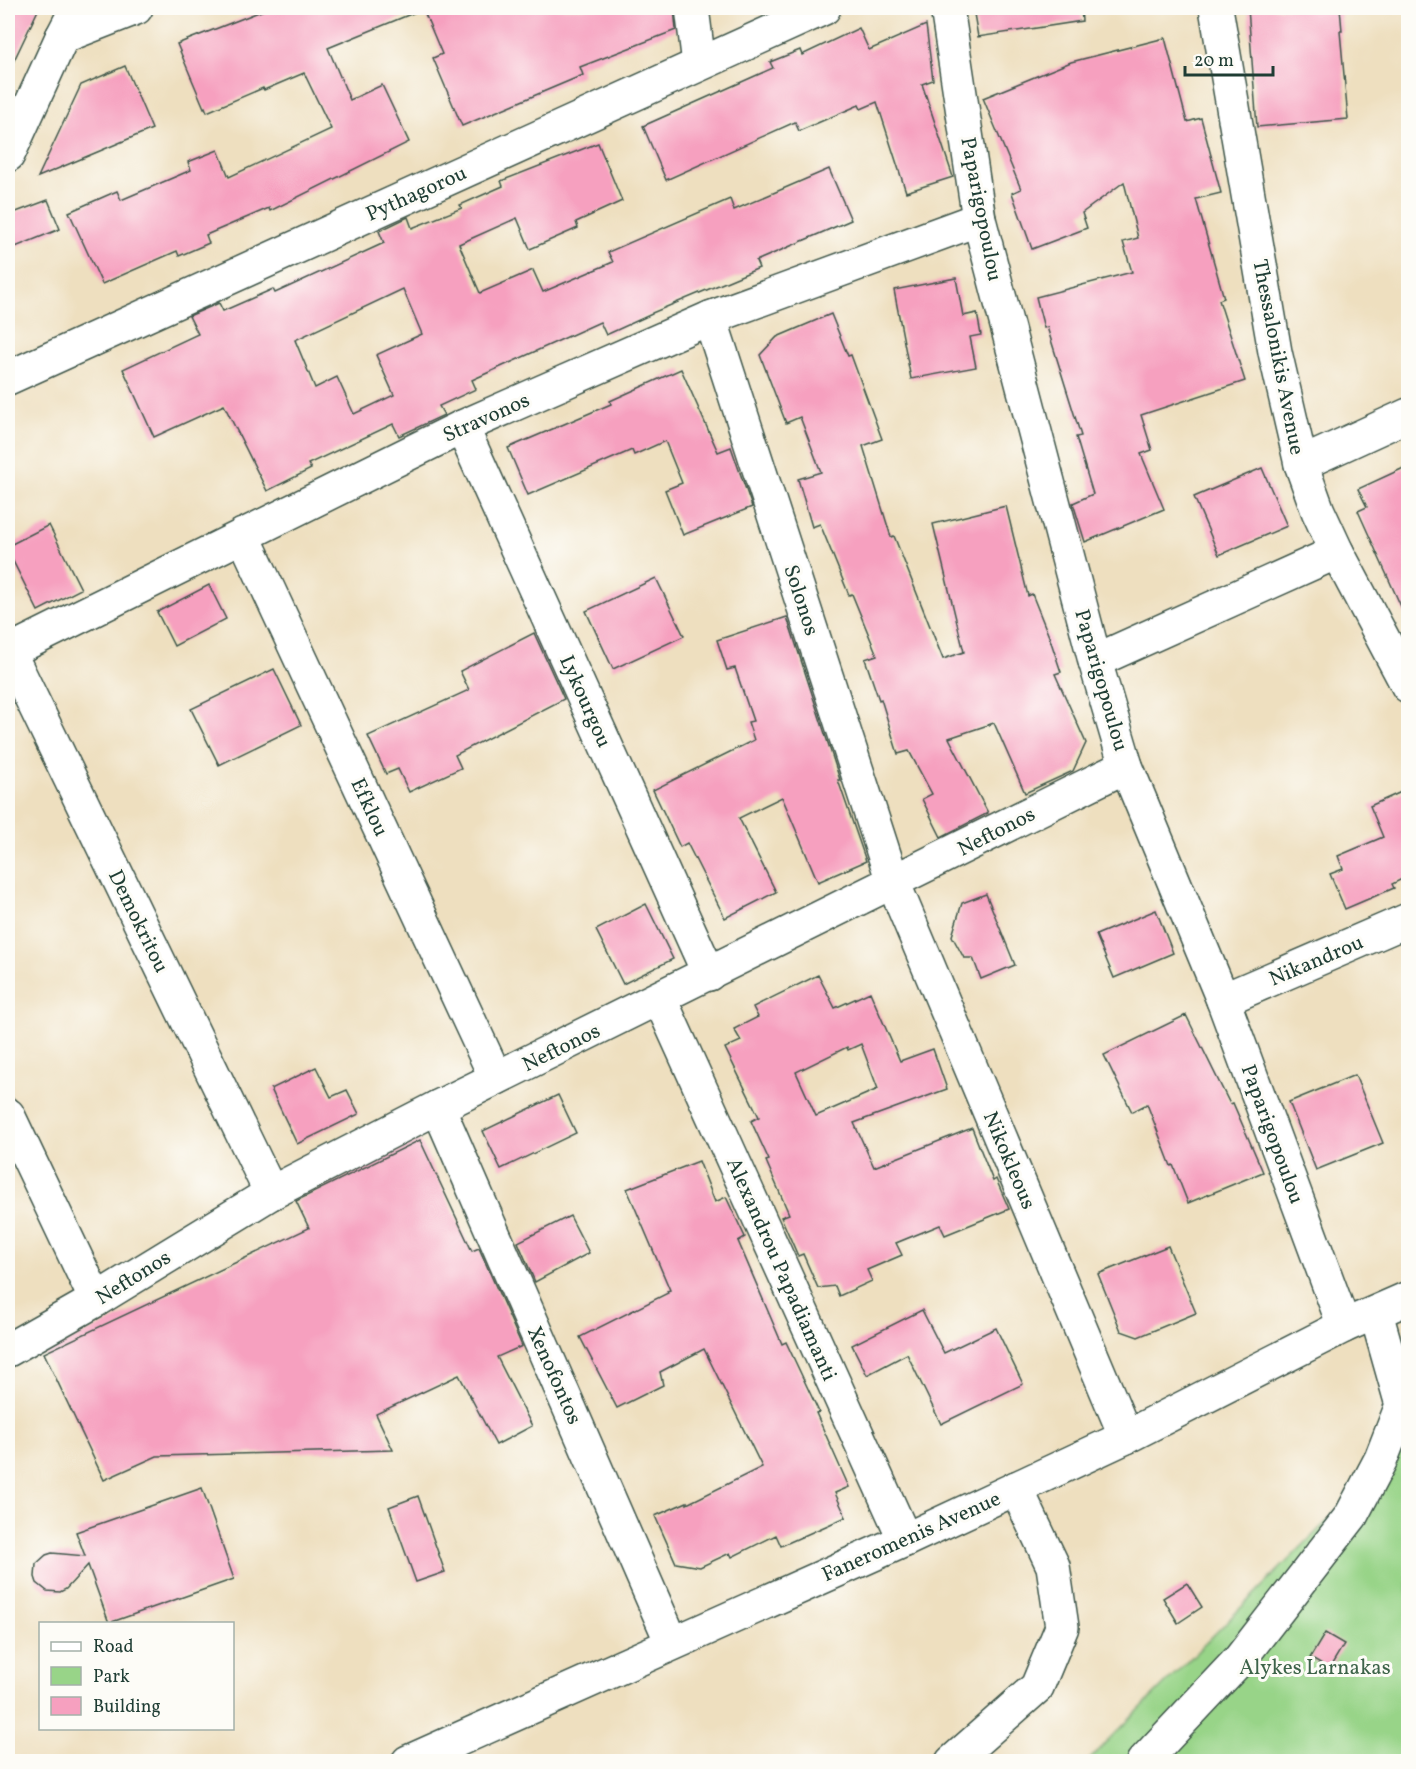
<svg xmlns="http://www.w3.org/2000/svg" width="1416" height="1769" font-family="Vollkorn,serif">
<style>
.green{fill:#98d488;stroke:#5c885e;stroke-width:1.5}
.building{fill:#f6a0bf;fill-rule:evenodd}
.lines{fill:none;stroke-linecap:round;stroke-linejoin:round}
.minor-casing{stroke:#3e5549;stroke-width:36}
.tertiary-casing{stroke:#3e5549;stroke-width:36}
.secondary-casing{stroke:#3e5549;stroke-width:36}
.minor{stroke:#fff;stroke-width:33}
.tertiary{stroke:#fff;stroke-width:33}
.secondary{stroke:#fff;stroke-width:33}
.labels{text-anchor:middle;stroke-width:6;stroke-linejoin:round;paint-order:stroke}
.street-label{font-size:21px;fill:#1f3d34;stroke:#fdfcf7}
.park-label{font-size:21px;fill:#3d6349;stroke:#fdfcf7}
</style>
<rect width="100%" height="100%" fill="#fdfcf7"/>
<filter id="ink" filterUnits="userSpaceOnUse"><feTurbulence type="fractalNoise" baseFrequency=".0167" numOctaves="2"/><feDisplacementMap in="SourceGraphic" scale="12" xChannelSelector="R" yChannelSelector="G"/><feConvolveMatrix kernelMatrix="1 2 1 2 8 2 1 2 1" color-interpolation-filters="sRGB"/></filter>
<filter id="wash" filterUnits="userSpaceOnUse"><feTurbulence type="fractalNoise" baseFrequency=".008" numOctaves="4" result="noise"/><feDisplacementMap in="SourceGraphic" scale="24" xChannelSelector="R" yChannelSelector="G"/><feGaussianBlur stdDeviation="1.35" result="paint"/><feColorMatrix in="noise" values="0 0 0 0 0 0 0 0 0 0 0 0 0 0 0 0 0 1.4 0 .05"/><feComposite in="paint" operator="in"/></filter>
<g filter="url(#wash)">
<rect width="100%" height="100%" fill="#eedfbf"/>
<polygon class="green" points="1408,1440 1408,1761 1088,1761"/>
<g id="blocks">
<g class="building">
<polygon points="8,8 39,8 8,73"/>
<polygon points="269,8 674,8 676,30 580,67 583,75 462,126 433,58 442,54 423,9 328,48 350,100 382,85 409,142 270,211 269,208 206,235 209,243 179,256 177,251 102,284 69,212 117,191 121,200 191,170 188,162 218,150 229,177 331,129 304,73 264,90 263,88 207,112 205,107 204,108 177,44"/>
<polygon points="973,8 1081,8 1082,21 978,37"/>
<polygon points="1248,8 1340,8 1342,31 1340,31 1348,119 1257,127"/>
<polygon points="926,25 933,80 922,84 953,177 906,192 877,102 861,109 859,105 799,131 795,122 666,180 643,126 773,68 770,62 800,50 802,55 859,28 869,50"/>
<polygon points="1165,38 1187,122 1201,118 1221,193 1196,199 1224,298 1219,300 1245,381 1141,415 1152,450 1141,454 1164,509 1085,542 1073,503 1093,494 1076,437 1081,436 1047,327 1044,328 1036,297 1132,272 1123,242 1138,238 1124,182 1082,213 1087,228 1032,249 1012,193 1021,189 983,98 1071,62"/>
<polygon points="125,66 152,129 38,177 81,85"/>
<path d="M598,143l24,58 -46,21 2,6 -48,21 -13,-31 -58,26 21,49 53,-23 10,22 70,-30 -5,-10 122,-53 4,11 95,-41 22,51 -95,41 3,7 -107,45v1l-46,21 -6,-13 -128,58 4,9 -37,17 5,9 -45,21 -6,-12 -85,40 3,5 -44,22 -43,-86 -70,32 -31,-68 75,-35 -9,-18 30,-13 4,8 50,-22 2,4 109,-50 -5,-12 29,-14 4,11 50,-20 -2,-3 43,-19 -2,-5zM403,289l19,45 -46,21 18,40 -40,19 -17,-37 -22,11 -20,-48z"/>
<polygon points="48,200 60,229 8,250 8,215"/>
<polygon points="956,278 963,316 977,313 981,335 970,337 976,367 911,379 894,290"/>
<polygon points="831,314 848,356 851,355 882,439 863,446 891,537 894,536 943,659 964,652 933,524 1006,506 1028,596 1032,594 1050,639 1061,672 1055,674 1086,743 1073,771 1025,793 994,723 949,738 988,813 941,837 922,799 932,794 909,751 898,754 881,699 879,700 865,659 877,655 852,594 849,595 820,524 812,527 798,479 821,472 800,417 786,423 760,355 777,337"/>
<polygon points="681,369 718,452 731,447 752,507 683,535 665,490 682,483 665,441 634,455 632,450 528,495 508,448 611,404 610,401"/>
<polygon points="1408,466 1408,622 1358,511 1367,507 1358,489"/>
<polygon points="1262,468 1287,526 1219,555 1194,497"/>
<polygon points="49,525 81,589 38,611 8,551 8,546"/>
<polygon points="656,578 684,636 613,669 586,611"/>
<polygon points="209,585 226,619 174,646 157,612"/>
<polygon points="787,617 840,780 838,780 866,861 818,882 782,797 739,818 776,892 725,918 687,843 680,847 653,790 754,740 748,722 753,721 735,668 727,670 717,640"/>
<polygon points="534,633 564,699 455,755 461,768 409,792 398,769 386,774 368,736 469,690 460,671"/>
<polygon points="274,669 301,725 219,765 191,709"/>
<polygon points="1408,789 1408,894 1402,879 1392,884 1394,888 1345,909 1330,874 1343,869 1338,856 1383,837 1370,806"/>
<polygon points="986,894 1015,965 981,979 973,958 964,958 952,936 962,903"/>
<polygon points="646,904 673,959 623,984 596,930"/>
<polygon points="1156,910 1173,953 1114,978 1096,935"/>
<path d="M818,975l17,33 35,-16 30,69 33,-12 14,40 -93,34 20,44 98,-39 21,53 3,-2 13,30 -64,26 -5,-10 -44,18 6,12 -35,15 5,11 -33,15 -4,-10 -17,2 -15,-34 -5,2 -17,-39 8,-3 -23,-53 3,-1 -18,-39 8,-4 -34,-69 16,-7 -7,-12 24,-12 -5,-10zM861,1044l17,45 -62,27 -20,-44 51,-25 1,3z"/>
<polygon points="1186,1015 1230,1104 1233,1103 1263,1172 1188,1203 1173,1165 1171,1166 1147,1104 1132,1112 1104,1055"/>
<polygon points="316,1067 331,1097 347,1090 359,1114 297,1144 271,1089"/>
<polygon points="1355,1075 1383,1143 1316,1170 1289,1102"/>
<polygon points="558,1095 576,1133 501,1169 483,1131"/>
<polygon points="420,1140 472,1251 479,1248 522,1346 497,1357 532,1426 496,1445 459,1375 376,1414 393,1450 157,1456 104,1480 44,1353 309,1228 296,1201"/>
<polygon points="699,1161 715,1202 726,1197 745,1237 738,1241 782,1344 786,1342 819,1412 816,1413 849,1487 835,1493 846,1517 781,1546 776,1535 732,1557 730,1553 700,1567 676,1563 655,1516 687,1502 687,1504 762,1467 704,1349 660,1372 663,1385 617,1408 580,1337 668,1293 667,1291 670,1290 627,1189"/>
<polygon points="570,1216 589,1253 535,1282 518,1242"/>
<polygon points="1168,1246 1196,1313 1138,1337 1121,1331 1098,1274"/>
<polygon points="922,1310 944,1353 996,1328 1023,1384 941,1424 907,1354 867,1375 852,1345"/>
<polygon points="202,1488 234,1579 109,1623 88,1565 66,1589 60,1592 47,1591 37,1583 35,1577 36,1564 46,1555 52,1553 85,1556 76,1532"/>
<polygon points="418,1496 445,1572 416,1582 389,1507"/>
<polygon points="1187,1583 1202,1607 1178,1623 1163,1598"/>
<polygon points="1325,1633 1344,1644 1329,1669 1310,1658"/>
</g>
</g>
</g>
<g filter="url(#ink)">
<use href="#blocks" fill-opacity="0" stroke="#3e5549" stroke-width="1.5"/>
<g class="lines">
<g class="minor-casing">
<g id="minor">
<polyline points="692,8 699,64"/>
<polyline points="947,8 979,219 1095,661 1126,766 1223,1000 1344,1326"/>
<polyline points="62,37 136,8"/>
<polyline points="8,155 62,37 77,8"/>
<polyline points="710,318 893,882 1126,1437"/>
<polyline points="8,378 824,8"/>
<polyline points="462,427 709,974"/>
<polyline points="1301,464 1408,415"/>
<polyline points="243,535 496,1078"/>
<polyline points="8,650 271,1193"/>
<polyline points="8,652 462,427 710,318 979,219"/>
<polyline points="1095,661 1337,552"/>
<polyline points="660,999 905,1540"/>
<polyline points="1223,1000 1408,920"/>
<polyline points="438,1107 672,1643"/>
<polyline points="8,1115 96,1300"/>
<polyline points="8,1350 96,1300 271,1193 438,1107 1126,766"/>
<polyline points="952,1762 1037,1687 1062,1627 1053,1566 1016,1488"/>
<polyline points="1143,1762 1240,1659 1351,1516 1381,1459 1402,1405 1376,1313"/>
</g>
</g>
<g class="tertiary-casing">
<polyline id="tertiary" points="1216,8 1275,352 1301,464 1318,511 1337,552 1408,686"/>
</g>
<g class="secondary-casing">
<polyline id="secondary" points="408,1762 905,1540 1126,1437 1344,1326 1408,1298"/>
</g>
<use href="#minor" class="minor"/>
<use href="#tertiary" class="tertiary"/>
<use href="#secondary" class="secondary"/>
</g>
</g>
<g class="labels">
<g class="street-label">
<text transform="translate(416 193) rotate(-24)" y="7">Pythagorou</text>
<text transform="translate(982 209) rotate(79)" y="7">Paparigopoulou</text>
<text transform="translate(1279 357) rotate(79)" y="7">Thessalonikis Avenue</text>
<text transform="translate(486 417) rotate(-24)" y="7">Stravonos</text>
<text transform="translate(802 600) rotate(72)" y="7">Solonos</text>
<text transform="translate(1102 680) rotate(74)" y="7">Paparigopoulou</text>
<text transform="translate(586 701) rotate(66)" y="7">Lykourgou</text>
<text transform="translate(370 807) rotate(65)" y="7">Efklou</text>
<text transform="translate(996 831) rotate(-27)" y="7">Neftonos</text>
<text transform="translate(139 921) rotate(64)" y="7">Demokritou</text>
<text transform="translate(1316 960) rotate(-23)" y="7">Nikandrou</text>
<text transform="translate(561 1047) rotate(-26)" y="7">Neftonos</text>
<text transform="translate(1273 1134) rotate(70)" y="7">Paparigopoulou</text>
<text transform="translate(1010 1160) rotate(67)" y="7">Nikokleous</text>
<text transform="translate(782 1269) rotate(66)" y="7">Alexandrou Papadiamanti</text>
<text transform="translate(133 1277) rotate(-32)" y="7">Neftonos</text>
<text transform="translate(555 1375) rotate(66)" y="7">Xenofontos</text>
<text transform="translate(911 1536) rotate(-24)" y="7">Faneromenis Avenue</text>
</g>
<g class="park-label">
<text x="1315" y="1674">Alykes Larnakas</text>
</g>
</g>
<rect width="1416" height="1769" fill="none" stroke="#fdfcf7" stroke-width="30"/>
<rect x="39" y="1622" width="195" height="108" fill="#fdfcf7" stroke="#a4b0a9" stroke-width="1.5"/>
<rect x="51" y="1642" width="30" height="9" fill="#ffffff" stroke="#a4b0a9" stroke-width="1.5"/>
<text x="93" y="1652" font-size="18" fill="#1f3d34">Road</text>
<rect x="51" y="1667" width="30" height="18" fill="#98d488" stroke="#a4b0a9" stroke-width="1.5"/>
<text x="93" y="1682" font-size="18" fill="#1f3d34">Park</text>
<rect x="51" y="1697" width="30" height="18" fill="#f6a0bf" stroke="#a4b0a9" stroke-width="1.5"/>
<text x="93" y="1712" font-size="18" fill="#1f3d34">Building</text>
<path d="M1185 66v9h88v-9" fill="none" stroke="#1f3d34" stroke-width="3"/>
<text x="1194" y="66" font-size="18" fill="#1f3d34" stroke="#fdfcf7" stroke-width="4.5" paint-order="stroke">20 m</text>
</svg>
